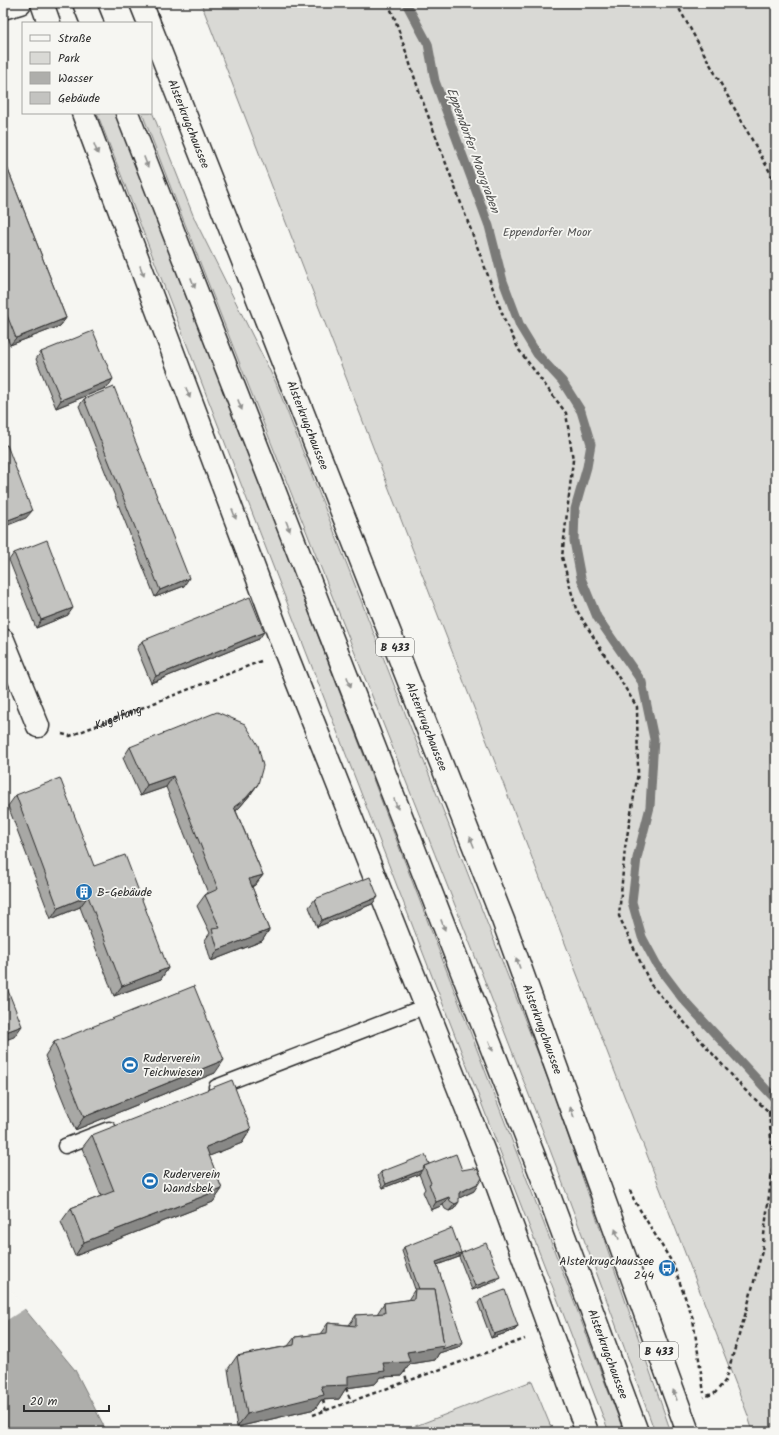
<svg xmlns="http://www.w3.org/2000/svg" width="779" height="1435" font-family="Kalam,sans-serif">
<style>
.green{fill:#d9d9d5;stroke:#828280}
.water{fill:#aeaeab;stroke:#7a7a78}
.pier{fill:#f6f6f2}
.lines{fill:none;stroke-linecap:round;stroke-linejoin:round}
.stream{stroke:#7a7a78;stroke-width:9}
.lane-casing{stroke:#2b2b2b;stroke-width:17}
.street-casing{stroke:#2b2b2b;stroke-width:25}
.primary-casing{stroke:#2b2b2b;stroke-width:25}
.path{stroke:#2b2b2b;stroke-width:2.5;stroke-dasharray:4 3;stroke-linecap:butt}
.lane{stroke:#f6f6f2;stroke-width:14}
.street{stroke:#f6f6f2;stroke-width:22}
.primary{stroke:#f6f6f2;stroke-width:22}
.wall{fill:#a8a8a5;stroke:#2b2b2b}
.shaded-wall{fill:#888886;stroke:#2b2b2b}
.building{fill:#c3c3c0;stroke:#2b2b2b}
.oneway{fill:#90908e}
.labels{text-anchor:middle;stroke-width:3.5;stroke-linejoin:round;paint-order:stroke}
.shield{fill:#f6f6f2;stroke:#686867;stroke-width:1}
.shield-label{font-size:11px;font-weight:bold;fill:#2b2b2b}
.street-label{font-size:12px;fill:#2b2b2b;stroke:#f6f6f2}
.park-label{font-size:12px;fill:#565656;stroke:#f6f6f2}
.poi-label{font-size:12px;fill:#2b2b2b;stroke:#f6f6f2;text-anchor:start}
.water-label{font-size:13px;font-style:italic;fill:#525251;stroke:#f6f6f2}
</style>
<rect width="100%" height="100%" fill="#f6f6f2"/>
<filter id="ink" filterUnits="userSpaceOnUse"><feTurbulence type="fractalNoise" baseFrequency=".025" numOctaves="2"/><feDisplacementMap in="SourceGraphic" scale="8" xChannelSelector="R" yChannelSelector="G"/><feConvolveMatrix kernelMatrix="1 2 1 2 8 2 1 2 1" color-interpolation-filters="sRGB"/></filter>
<g filter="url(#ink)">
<g class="green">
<polygon points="201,3 776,3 776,1432 753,1432 747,1413"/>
<path d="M151,109l44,111 81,163 274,701 121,348h-16c-160,-444 -344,-879 -513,-1319h9z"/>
<polygon points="97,113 117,113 624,1432 609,1432"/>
<polygon points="532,1381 553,1432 415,1432 413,1427"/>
</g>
<polygon class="water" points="3,1283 75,1370 107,1432 3,1432"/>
<polygon class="pier" points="3,1281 26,1308 4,1322 3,1320"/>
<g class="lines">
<polyline class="stream" points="406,3 428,44 435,81 489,226 503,281 520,326 537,354 562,381 581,411 591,444 587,467 575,509 574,541 581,578 597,617 642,682 654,739 650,807 637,858 632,902 642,937 657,965 682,998 776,1100"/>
<g class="lane-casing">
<g id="lane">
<polyline points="216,1087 426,1006"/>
<polyline points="65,1146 109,1129"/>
</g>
</g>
<g class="street-casing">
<g id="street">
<polyline points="42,3 49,23"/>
<polyline points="3,8 20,3"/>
<polyline points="83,113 285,651 497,1185 587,1432"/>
<polyline points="3,640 38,726"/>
</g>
</g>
<g class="primary-casing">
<g id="primary">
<polyline points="84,3 92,23"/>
<polyline points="141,3 149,23"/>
<path id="s2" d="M151,28l352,892 185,512"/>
<path id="s3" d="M127,113l417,1069 93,250"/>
</g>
</g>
<g class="path">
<polyline points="388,3 395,19 420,94 505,321 519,350 566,413 573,460 562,557 576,609 637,707 638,773 625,848 619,916 651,985 745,1090 769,1112 773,1164 762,1251 746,1312 725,1381 715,1393 704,1397"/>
<polyline points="676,3 776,183"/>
<path id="s1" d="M62,734l8,2 191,-75"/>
<polyline points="776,1098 769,1112 776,1123"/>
<polyline points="630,1190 634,1200 673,1264 693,1319 704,1393"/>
<polyline points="404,1369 407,1382"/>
<polyline points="346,1388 351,1402"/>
<polyline points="323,1400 326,1411"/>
<polyline points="313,1415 525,1339"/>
</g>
<use href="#lane" class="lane"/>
<use href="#street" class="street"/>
<use href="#primary" class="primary"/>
</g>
<g class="wall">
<polygon points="3,157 66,318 60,326 10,345 3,326"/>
<polygon points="41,352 108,387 56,408 36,359"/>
<polygon points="84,399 184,586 155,597 79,406"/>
<polygon points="14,553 68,615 36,628 9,560"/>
<polygon points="259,639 151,683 137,649 142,641"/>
<polygon points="130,747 258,784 250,795 239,808 236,811 263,875 255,885 252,887 269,930 262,941 211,961 205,940 210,933 197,906 205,895 208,893 166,787 140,796 123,758"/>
<polygon points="16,795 94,866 168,968 161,979 114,996 80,907 51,919 8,806"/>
<polygon points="378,897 372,904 317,927 309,907 315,899"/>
<polygon points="54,1042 215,1073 75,1130 45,1056"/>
<polygon points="251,1129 242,1143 209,1156 222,1189 213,1202 75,1256 61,1222 71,1208 101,1196 82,1148 92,1135"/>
<polygon points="429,1164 462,1170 474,1191 459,1198 454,1209 449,1211 445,1209 443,1205 431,1210 423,1192 425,1189 419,1174 383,1188 378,1176 381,1172"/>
<polygon points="404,1247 461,1253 497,1281 472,1290 459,1257 437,1265 461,1346 439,1353 435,1360 410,1364 401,1376 381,1377 375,1384 346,1388 339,1399 321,1400 315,1409 237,1427 228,1369 237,1356 288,1346 295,1337 320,1334 328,1323 349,1325 356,1315 377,1314 384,1303 408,1300 415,1289 402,1251"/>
<polygon points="481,1299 518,1326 515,1330 491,1338 478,1303"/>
</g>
<g class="shaded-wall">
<polygon points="66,318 60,326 10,345 16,338"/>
<polygon points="113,379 108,387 56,408 61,400"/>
<polygon points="32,511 26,518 3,527 3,522"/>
<polygon points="189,578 184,586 155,597 160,590"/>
<polygon points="73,608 68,615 36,628 41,620"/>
<polygon points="264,632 259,639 151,683 156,676"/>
<polygon points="173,776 166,787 140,796 147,785"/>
<polygon points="258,784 250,795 239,808 227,818 234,807"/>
<polygon points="263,875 255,885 242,890 249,879"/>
<polygon points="88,896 80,907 51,919 58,908"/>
<polygon points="378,897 372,904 317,927 322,920"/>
<polygon points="269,930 262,941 211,961 218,950"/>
<polygon points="168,968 161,979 114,996 122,986"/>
<polygon points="22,1026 14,1037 3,1041 3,1033"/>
<polygon points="224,1060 215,1073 75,1130 84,1117"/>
<polygon points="251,1129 242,1143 197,1161 206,1147"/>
<polygon points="422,1170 419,1174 383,1188 386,1184"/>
<polygon points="479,1183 474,1191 453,1201 459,1193"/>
<polygon points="222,1189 213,1202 75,1256 84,1242"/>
<polygon points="449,1197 443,1205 431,1210 436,1202"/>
<polygon points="459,1202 454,1209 449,1211 455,1204"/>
<polygon points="461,1253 459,1257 434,1266 436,1262"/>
<polygon points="500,1277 497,1281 472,1290 475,1286"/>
<polygon points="518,1326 515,1330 491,1338 494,1334"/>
<polygon points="463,1342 461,1346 439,1353 435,1360 410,1364 401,1376 381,1377 375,1384 346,1388 339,1399 321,1400 315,1409 237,1427 247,1414 321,1386 348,1376 383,1363 407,1352"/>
</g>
<g class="building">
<polygon points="3,157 66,318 16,338 3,305"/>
<polygon points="93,331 113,379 61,400 41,352"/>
<polygon points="114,387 189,578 160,590 84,399"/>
<polygon points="7,445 32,511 3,522 3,446"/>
<polygon points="47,540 73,608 41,620 14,553"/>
<polygon points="250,597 264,632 156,676 142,641"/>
<polygon points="217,712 245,724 258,745 263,766 258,784 246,798 234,807 263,875 249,879 269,930 218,950 212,929 220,928 205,895 218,889 173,776 147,785 130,747"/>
<polygon points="60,778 94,866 125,855 168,968 122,986 88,896 58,908 16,795"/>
<polygon points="370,877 378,897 322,920 315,899"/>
<polygon points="3,978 22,1026 3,1033"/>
<polygon points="194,986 224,1060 84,1117 54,1042"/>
<polygon points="232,1080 251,1129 206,1147 222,1189 84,1242 71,1208 114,1191 92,1135"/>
<polygon points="456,1154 462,1170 473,1168 478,1170 482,1178 479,1183 459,1193 459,1202 455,1204 450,1201 449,1197 436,1202 429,1184 431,1183 424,1166"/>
<polygon points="425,1155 429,1164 424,1166 422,1170 386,1184 381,1172"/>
<polygon points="452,1228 461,1253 436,1262 463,1342 442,1349 444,1346 435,1289 419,1289 404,1247"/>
<polygon points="486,1243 500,1277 475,1286 461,1253"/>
<polygon points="415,1289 435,1289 444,1346 407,1352 410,1362 383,1363 385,1371 348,1376 348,1385 321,1386 324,1395 247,1414 237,1356 294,1345 295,1337 327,1333 328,1323 356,1326 356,1315 385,1313 384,1303 414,1299"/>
<polygon points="505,1290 518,1326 494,1334 481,1299"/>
</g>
<defs><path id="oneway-solid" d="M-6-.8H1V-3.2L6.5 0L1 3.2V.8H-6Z"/></defs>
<g class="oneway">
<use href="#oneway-solid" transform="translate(96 149) rotate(69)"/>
<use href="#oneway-solid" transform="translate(146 162) rotate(69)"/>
<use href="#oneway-solid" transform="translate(142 271) rotate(69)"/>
<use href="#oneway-solid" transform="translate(193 283) rotate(69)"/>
<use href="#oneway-solid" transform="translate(188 393) rotate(69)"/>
<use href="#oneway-solid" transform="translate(240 405) rotate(69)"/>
<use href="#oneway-solid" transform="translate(234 514) rotate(69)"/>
<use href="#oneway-solid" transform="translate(288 526) rotate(69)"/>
<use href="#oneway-solid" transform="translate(349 682) rotate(69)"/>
<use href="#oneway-solid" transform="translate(396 804) rotate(69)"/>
<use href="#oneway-solid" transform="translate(472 842) rotate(-112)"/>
<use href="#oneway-solid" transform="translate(443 925) rotate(69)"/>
<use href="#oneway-solid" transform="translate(518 963) rotate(-110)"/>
<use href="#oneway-solid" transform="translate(491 1046) rotate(69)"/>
<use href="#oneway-solid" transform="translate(572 1112) rotate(-110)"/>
<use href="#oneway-solid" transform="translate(617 1234) rotate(-110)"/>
<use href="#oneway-solid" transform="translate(675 1395) rotate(-110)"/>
</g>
</g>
<defs>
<g id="building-disc" transform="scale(0.9)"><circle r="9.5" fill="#1f6fb2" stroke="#f6f6f2"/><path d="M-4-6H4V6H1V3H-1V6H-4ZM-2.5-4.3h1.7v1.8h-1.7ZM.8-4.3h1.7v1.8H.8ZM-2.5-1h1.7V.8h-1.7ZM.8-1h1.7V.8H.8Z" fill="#fff"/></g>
<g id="stadium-disc" transform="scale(0.9)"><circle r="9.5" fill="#1f6fb2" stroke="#f6f6f2"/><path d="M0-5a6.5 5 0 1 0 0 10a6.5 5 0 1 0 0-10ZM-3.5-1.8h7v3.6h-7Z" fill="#fff"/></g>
<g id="bus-disc" transform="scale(0.9)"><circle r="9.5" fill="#1f6fb2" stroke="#f6f6f2"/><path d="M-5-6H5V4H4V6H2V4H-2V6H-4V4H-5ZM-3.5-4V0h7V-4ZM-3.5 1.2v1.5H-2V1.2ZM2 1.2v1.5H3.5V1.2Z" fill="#fff"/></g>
</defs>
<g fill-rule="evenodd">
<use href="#building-disc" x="84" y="892"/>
<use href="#stadium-disc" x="130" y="1065"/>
<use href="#stadium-disc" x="150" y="1181"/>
<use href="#bus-disc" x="667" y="1268"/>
</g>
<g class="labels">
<g class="shield">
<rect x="376" y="638" width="38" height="18" rx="3"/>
<rect x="640" y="1342" width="38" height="18" rx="3"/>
</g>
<g class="shield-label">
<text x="395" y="651">B 433</text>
<text x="659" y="1355">B 433</text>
</g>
<g class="street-label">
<text dy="4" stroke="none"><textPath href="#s2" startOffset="103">Alsterkrugchaussee</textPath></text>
<text dy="4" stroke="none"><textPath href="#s2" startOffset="427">Alsterkrugchaussee</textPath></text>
<text dy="4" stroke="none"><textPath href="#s1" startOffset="60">Kugelfang</textPath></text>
<text dy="4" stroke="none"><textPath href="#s2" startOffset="751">Alsterkrugchaussee</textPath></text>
<text dy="4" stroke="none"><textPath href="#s2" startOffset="1075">Alsterkrugchaussee</textPath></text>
<text dy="4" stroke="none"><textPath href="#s3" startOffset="1331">Alsterkrugchaussee</textPath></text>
</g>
<g class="park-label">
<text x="547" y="236">Eppendorfer Moor</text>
</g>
<g class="poi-label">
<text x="97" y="896">B-Gebäude</text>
<text x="143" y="1062">Ruderverein<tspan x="143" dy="14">Teichwiesen</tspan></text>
<text x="163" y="1178">Ruderverein<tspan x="163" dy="14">Wandsbek</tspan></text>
<text x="654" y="1265" text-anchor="end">Alsterkrugchaussee<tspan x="654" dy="14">244</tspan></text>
</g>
<g class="water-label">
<text transform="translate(474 150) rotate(70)" y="5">Eppendorfer Moorgraben</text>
</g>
</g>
<rect width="779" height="1435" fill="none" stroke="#f6f6f2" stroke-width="16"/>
<rect x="8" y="8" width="763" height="1419" fill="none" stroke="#2b2b2b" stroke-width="1.5" filter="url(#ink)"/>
<rect x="22" y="22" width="130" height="92" fill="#f6f6f2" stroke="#a5a5a2"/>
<rect x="30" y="35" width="20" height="6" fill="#f6f6f2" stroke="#a5a5a2"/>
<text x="58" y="42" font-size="12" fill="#2b2b2b">Straße</text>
<rect x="30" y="52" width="20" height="12" fill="#d9d9d5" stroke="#a5a5a2"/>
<text x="58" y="62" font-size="12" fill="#2b2b2b">Park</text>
<rect x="30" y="72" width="20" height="12" fill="#aeaeab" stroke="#a5a5a2"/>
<text x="58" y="82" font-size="12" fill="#2b2b2b">Wasser</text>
<rect x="30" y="92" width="20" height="12" fill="#c3c3c0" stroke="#a5a5a2"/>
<text x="58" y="102" font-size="12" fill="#2b2b2b">Gebäude</text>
<path d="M24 1405v6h85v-6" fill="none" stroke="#2b2b2b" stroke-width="2"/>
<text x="30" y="1405" font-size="12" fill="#2b2b2b" stroke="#f6f6f2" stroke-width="3" paint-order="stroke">20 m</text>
</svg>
